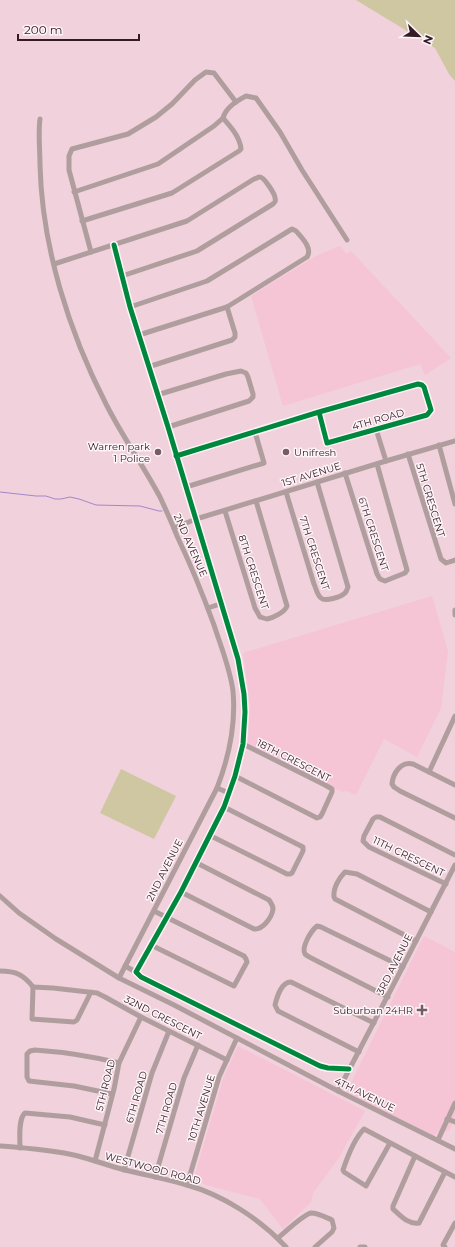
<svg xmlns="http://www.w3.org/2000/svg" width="455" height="1247" font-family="Montserrat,sans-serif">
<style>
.built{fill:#f5c4d5}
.green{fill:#cec7a2}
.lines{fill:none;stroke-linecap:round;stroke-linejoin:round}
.stream{stroke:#a587c9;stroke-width:1}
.minor{stroke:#b09e9f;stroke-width:5}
.cycleway-casing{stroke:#fdf5f8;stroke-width:8}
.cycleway{stroke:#00873e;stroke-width:5}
.poi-dot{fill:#775b65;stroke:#fdf5f8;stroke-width:1.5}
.labels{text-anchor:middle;stroke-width:3;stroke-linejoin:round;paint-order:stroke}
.street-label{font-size:10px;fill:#351b25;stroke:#fdf5f8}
.poi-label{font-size:10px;fill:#351b25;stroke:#fdf5f8;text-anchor:end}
</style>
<rect width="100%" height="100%" fill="#f1d1dc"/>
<g class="built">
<polygon points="340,246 346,254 351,251 451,358 425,375 420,364 283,406 251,296 316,256"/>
<polygon points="432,596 448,651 441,708 417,757 384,739 356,795 347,791 342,792 248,745 250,705 243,653"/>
<polygon points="424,936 455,952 455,1118 449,1131 437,1132 434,1136 346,1093"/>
<polygon points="238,1046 365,1111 338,1159 313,1193 311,1202 283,1229 260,1199 206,1185 194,1178 223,1079"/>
</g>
<g class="green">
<polygon points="356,0 455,0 455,81 449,74 435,48"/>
<polygon points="121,769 176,796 154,839 100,813"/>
</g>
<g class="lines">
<polyline class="stream" points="0,492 36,496 46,496 55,499 61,499 70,497 79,499 96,505 140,506 159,511 162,511"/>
<g class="minor">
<path d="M223,118c3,-11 14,-17 23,-22l10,2 24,34 22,38 45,70"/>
<path d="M40,119c-2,15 0,30 0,46 2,82 29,167 66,239 16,32 37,61 54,93 6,13 12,26 17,39 14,29 26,59 37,89 7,22 16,43 19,66 3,33 -4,66 -16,97l-98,190"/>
<path d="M74,192l84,-28 56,-38 9,-8c8,9 17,19 18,31l-2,2 -67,42 -90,28"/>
<polyline points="114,245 130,307 168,427 238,659 244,694 245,712 243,744 235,776 224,807 181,892 136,972 141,977 320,1066 328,1068 349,1069"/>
<polyline points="91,252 69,170 69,156 72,149 128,134 156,117 172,104 195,80 206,72 214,73 236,102"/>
<path d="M54,264l133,-43 67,-42c1,0 4,-2 6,-2 4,0 15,17 15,21 1,3 0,4 -2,6l-76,47 -75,25"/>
<path d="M130,307l77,-26 85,-52 4,2c5,6 17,17 11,26l-80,50 -88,28"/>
<polyline points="148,367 232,340 235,337 235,333 227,307"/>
<polyline points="157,395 226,374 241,371 246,373 248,377 253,394 253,397 249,401 168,427"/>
<polyline points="376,429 386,461"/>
<polyline points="439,445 455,504"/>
<polyline points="408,454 441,559 446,563 455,560"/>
<polyline points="176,456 319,412 418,384 422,385 424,387 431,410 427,415 327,443 319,412"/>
<polyline points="345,473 377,574 380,579 385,581 405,573 407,570 377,464"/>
<polyline points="186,487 264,463 255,432"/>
<path d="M286,492l28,92c2,4 3,11 7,14 4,4 20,-1 24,-5 2,-2 2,-4 3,-6l-31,-105"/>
<path d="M225,511l30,97 5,9c1,0 6,2 7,2 6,-1 18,-7 20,-13l-31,-105"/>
<polyline points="174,528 196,519 386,461 455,441"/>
<polyline points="208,608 220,604"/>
<polyline points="455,610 455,615"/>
<polyline points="429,772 455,716"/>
<polyline points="235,776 317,818 320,817 322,814 332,792 332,789 325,785 243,744"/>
<path d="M455,785l-42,-21c-12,-3 -20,9 -21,20l2,3 6,4 55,27"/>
<polyline points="217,788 229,793"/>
<polyline points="209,835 287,874 290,874 292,873 303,851 303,847 224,807"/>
<polyline points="446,884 369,847 363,841 364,836 373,819 376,817 380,817 455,855"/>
<path d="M181,892l73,37c9,1 18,-12 19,-20 0,-4 -2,-6 -4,-9l-74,-38"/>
<polyline points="0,896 19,913 56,939 119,978 174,1005 338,1091 455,1149"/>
<path d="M416,941l-81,-42 -1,-2c-1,-9 5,-19 11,-25l12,2 74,38"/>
<polyline points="151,945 234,986 247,962 246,959 244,956 154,911"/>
<polyline points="125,966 136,972"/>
<path d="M0,971c16,0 24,4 33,16"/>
<polyline points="91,992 77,1020 74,1022 32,1019 33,987 53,988 97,993 105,997 141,1017 227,1060"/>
<path d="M388,997l-71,-36c-3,-2 -9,-4 -12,-7 -4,-7 6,-23 12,-28l4,1 82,40"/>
<path d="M359,1052l-81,-41 -3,-6c2,-8 6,-23 16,-23l83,41"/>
<polyline points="338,1091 399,974 455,865"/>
<path d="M112,1094l-38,-8 -45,-5 -2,-4v-23l3,-3 5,-1c28,2 56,6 84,13"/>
<polyline points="447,1119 455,1122"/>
<polyline points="438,1140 455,1103"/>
<path d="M390,1143l-24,43 -22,-14 -1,-2c4,-12 12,-32 21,-41l91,48"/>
<path d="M0,1146c26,2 53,4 78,10 16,4 31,10 47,14 20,5 41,9 62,15 36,10 73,34 99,62"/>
<path d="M20,1148c0,-9 -2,-29 5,-35l45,4 35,8"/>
<path d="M415,1156l-22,50v3c7,6 15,16 26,14l26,-51"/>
<polyline points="95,1161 114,1089 119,1063 141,1017"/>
<polyline points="124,1170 152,1073 169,1031"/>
<polyline points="155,1177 184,1078 198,1045"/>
<polyline points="187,1185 219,1077 237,1038"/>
<path d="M278,1238c6,-5 26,-24 33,-25 7,0 14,4 21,7l2,8 -2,4 -17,15"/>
<polyline points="360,1247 365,1247"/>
<polyline points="445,1247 443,1245 455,1223"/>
</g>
<g class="cycleway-casing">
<g id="cycleway">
<polyline points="114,245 130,307 168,427 238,659 244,694 245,712 243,744 235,776 224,807 181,892 136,972 141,977 320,1066 328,1068 349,1069"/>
<polyline points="176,456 319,412 418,384 422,385 424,387 431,410 427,415 327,443 319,412"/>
</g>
</g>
<use href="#cycleway" class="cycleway"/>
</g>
<g class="poi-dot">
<circle cx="158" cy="452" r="4"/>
<circle cx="286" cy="452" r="4"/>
<path d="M420 1004h4v4h4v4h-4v4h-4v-4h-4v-4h4z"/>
</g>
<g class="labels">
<g class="street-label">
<text transform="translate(378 419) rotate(-16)" y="4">4TH ROAD</text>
<text transform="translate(311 474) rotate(-17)" y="4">1ST AVENUE</text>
<text transform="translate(431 500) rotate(73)" y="4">5TH CRESCENT</text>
<text transform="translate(374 534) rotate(72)" y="4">6TH CRESCENT</text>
<text transform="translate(191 545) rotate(66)" y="4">2ND AVENUE</text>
<text transform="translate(315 553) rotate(72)" y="4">7TH CRESCENT</text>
<text transform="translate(254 572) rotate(72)" y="4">8TH CRESCENT</text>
<text transform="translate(294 760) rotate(27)" y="4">18TH CRESCENT</text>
<text transform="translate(409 856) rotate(26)" y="4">11TH CRESCENT</text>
<text transform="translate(164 870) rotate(-63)" y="4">2ND AVENUE</text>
<text transform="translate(394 964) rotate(-63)" y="4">3RD AVENUE</text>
<text transform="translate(163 1017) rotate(27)" y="4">32ND CRESCENT</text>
<text transform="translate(105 1085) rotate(-76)" y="4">5TH ROAD</text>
<text transform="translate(365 1094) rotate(26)" y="4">4TH AVENUE</text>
<text transform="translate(136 1097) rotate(-74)" y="4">6TH ROAD</text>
<text transform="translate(166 1108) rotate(-74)" y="4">7TH ROAD</text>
<text transform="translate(201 1108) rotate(-73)" y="4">10TH AVENUE</text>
<text transform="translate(153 1168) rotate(15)" y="4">WESTWOOD ROAD</text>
</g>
<g class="poi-label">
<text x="150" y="450">Warren park<tspan x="150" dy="12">1 Police</tspan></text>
<text x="294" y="456" text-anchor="start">Unifresh</text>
<text x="413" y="1014">Suburban 24HR</text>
</g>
</g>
<g transform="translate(419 36) rotate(113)" stroke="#fdf5f8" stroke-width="3" paint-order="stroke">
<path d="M0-3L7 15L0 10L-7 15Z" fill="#351b25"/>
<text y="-6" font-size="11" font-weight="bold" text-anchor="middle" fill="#351b25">N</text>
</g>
<path d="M18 34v6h121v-6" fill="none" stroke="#351b25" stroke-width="2"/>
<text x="24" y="34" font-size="12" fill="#351b25" stroke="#fdf5f8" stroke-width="3" paint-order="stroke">200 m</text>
</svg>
